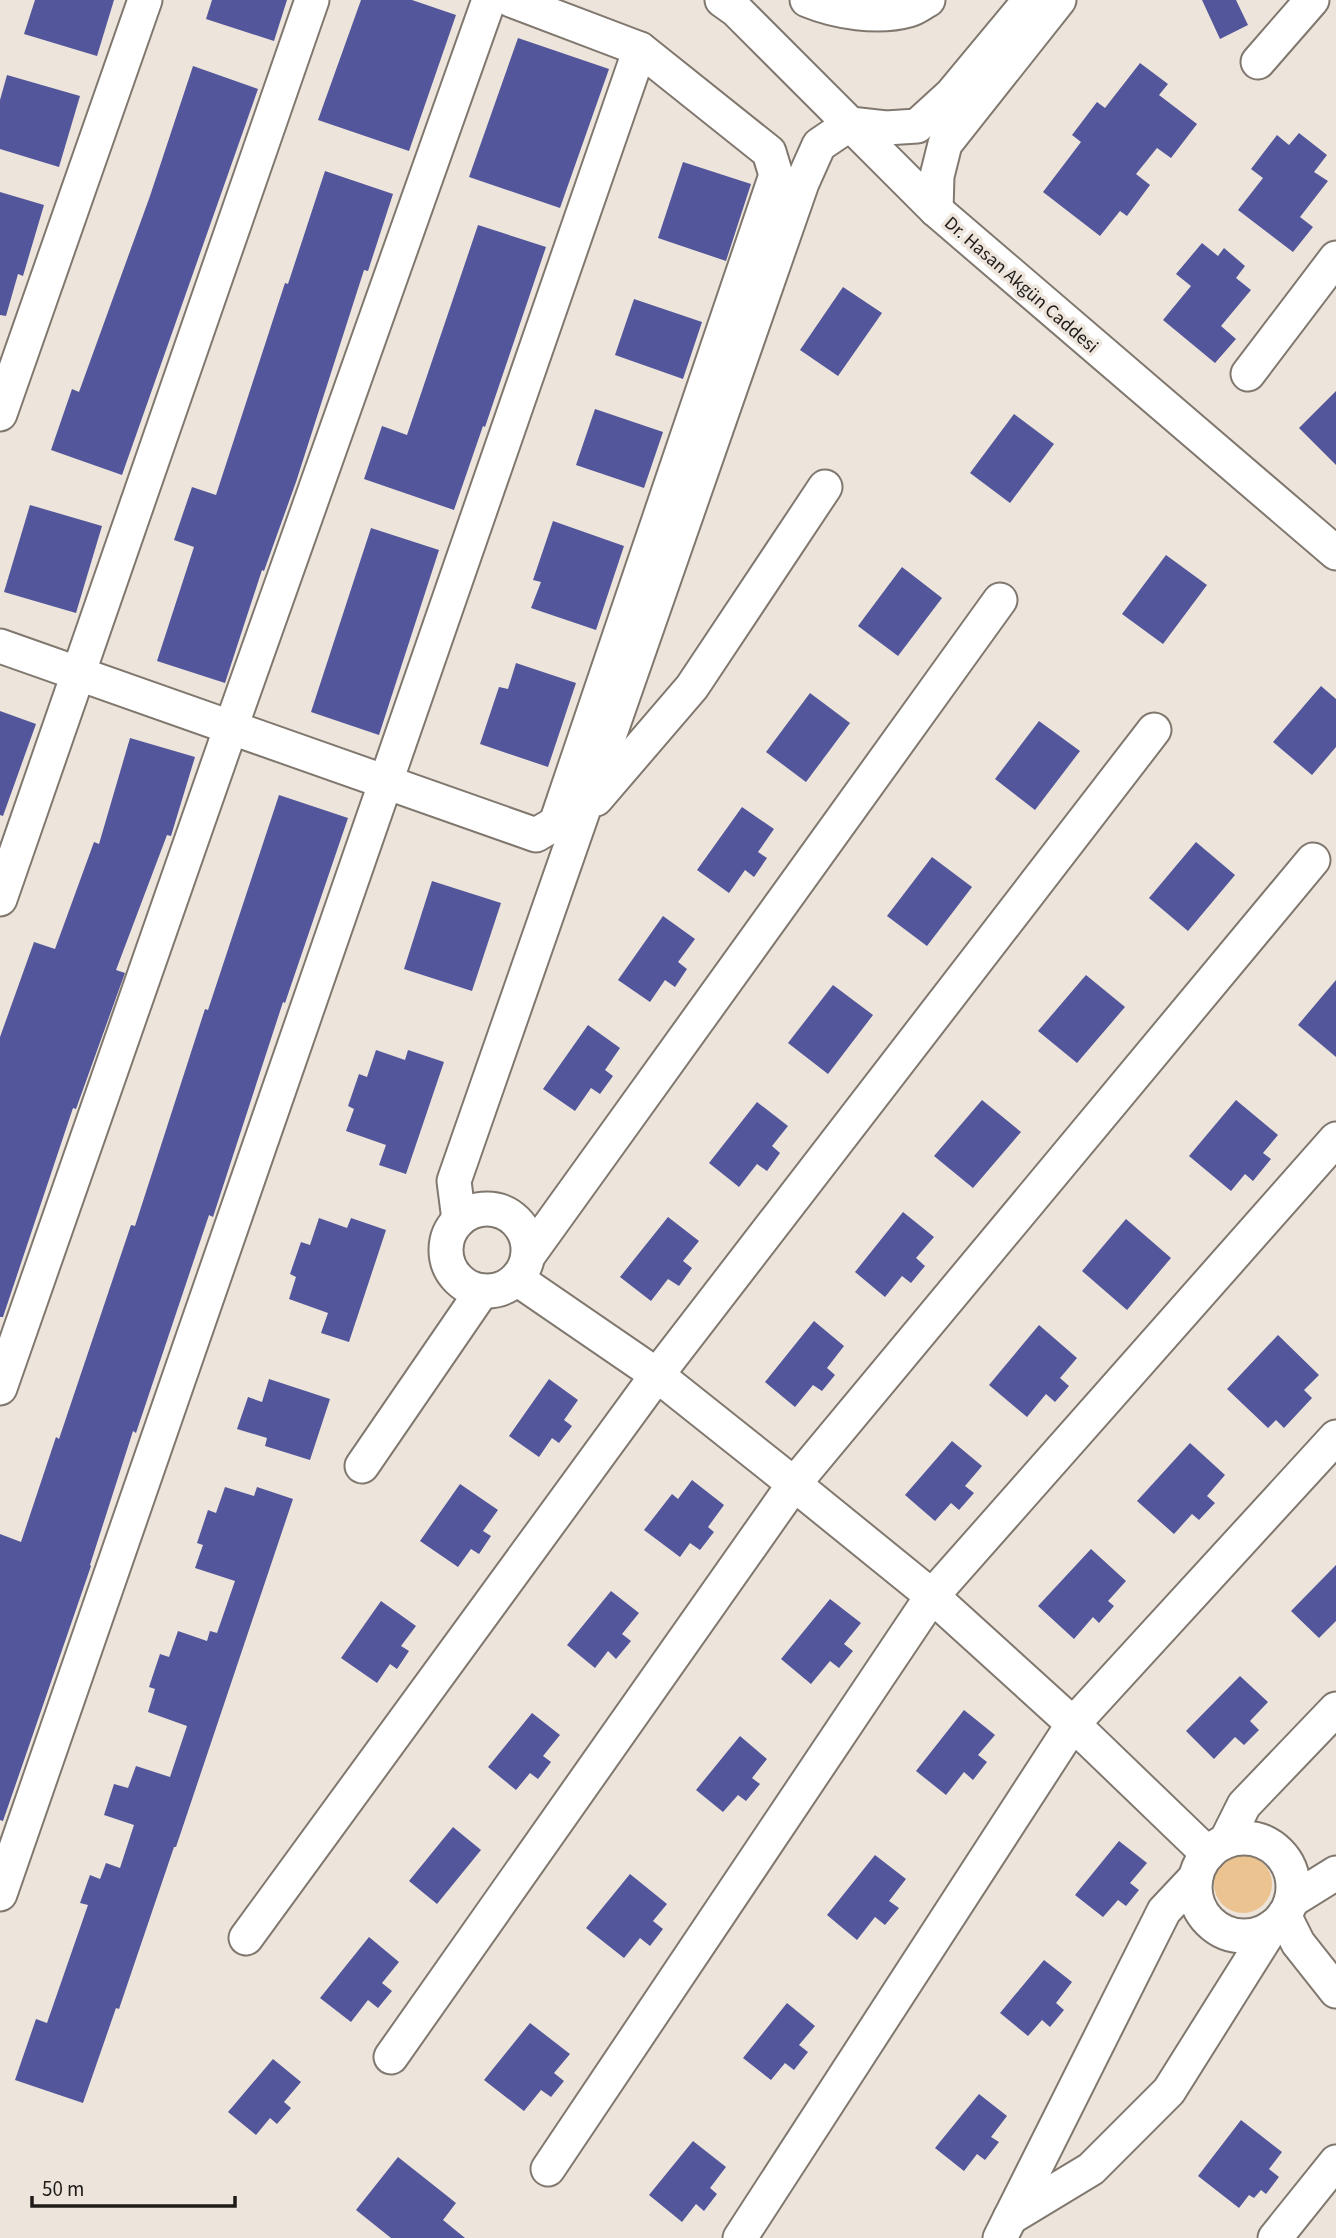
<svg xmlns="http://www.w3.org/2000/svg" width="1336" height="2238" font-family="'Source Sans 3',sans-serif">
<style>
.green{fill:#ebc391}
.building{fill:#53569a}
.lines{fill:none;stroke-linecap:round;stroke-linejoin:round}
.minor-casing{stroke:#80786f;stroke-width:37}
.minor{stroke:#fff;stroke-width:33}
.labels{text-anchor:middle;stroke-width:7;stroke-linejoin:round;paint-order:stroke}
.street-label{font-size:19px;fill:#1e1b18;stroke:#ede5db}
</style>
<rect width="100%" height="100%" fill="#ede5db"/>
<circle class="green" cx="1243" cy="1884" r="29"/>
<g class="building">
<polygon points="35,0 114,0 97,56 24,34"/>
<polygon points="212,0 287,0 274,41 206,19"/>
<polygon points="361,0 412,0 456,15 409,151 318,120"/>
<polygon points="1202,0 1236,0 1248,25 1220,39"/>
<polygon points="518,38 609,69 560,208 469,177"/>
<polygon points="1140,63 1168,84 1159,95 1197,124 1171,158 1157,148 1136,174 1150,185 1127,216 1120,211 1100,236 1043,192 1081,142 1072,135 1097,102 1105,108"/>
<polygon points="193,66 258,89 122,475 51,450 72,389 79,392 150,196"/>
<polygon points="7,75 80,96 59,167 0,149 0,100"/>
<polygon points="1299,133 1327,155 1314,172 1328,181 1300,217 1313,227 1293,252 1238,210 1263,178 1251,169 1277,135 1289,145"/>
<polygon points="683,162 751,184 726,261 658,238"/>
<polygon points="325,171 393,194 368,271 364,270 296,482 264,571 262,570 225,683 157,661 194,547 174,540 192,487 216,495 285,283 288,284"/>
<polygon points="0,192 44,205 23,276 18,274 6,316 0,315"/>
<polygon points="478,225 546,247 485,427 483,426 454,510 364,479 382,426 407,435"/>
<polygon points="1202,243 1218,256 1224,248 1245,266 1236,278 1251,290 1221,326 1236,339 1215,363 1163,320 1191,286 1176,274"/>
<polygon points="843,287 882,313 838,376 800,350"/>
<polygon points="634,299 702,322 683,379 615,355"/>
<polygon points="1336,391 1336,465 1299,428"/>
<polygon points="595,409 663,432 644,488 576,465"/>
<polygon points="1014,414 1054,444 1010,503 970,473"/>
<polygon points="30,505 102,526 76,613 4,592"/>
<polygon points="553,521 624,546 596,630 531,608 541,582 533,580"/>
<polygon points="371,528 439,550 379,735 311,712"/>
<polygon points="1166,555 1207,585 1163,644 1122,614"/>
<polygon points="902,567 942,598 898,656 858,626"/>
<polygon points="516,663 576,683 548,767 480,744 499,687 508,689"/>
<polygon points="1321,686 1336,699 1336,747 1312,775 1273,742"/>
<polygon points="810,693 850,723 806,782 766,752"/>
<polygon points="0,711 36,724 3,816 0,815"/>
<polygon points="1039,721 1080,751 1035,810 995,779"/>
<polygon points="130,738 195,757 171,836 167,835 116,970 125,973 117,995 76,1109 73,1108 3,1317 0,1317 0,1037 34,942 55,949 94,842 99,844"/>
<polygon points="279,795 348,818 285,1003 283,1002 213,1217 209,1215 136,1433 133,1431 90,1565 91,1566 31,1740 3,1821 0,1820 0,1534 21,1542 56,1437 59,1439 131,1225 135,1226 205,1009 208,1010"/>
<polygon points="742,807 774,829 758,852 767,858 754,877 745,870 729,893 697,870"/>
<polygon points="1196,842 1235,875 1188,931 1149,898"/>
<polygon points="932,857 972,887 927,946 887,916"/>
<polygon points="432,881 501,903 472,991 404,969"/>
<polygon points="663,916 695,939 678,962 687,969 675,987 665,980 650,1002 618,980"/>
<polygon points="1086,975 1125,1007 1077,1063 1038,1031"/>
<polygon points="1336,980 1336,1057 1298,1025"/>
<polygon points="833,985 873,1015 828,1074 788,1043"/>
<polygon points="588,1025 620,1048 605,1070 613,1076 600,1094 591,1088 575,1111 543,1089"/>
<polygon points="376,1050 405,1060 408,1050 444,1062 406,1174 379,1165 386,1145 346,1131 354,1109 348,1106 359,1074 367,1077"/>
<polygon points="982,1100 1021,1132 973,1188 934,1156"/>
<polygon points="1236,1100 1278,1135 1263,1153 1271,1159 1253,1181 1245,1174 1231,1191 1189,1156"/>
<polygon points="757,1102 788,1126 772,1146 780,1153 767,1171 757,1164 739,1187 709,1163"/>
<polygon points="903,1212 934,1237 916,1258 925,1266 911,1283 902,1276 885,1297 855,1272"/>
<polygon points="668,1217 699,1241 683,1261 692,1268 679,1286 668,1279 651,1301 620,1277"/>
<polygon points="319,1218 347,1228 351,1218 386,1230 349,1342 321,1333 328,1313 289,1299 296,1277 290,1274 301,1242 310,1245"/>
<polygon points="1126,1219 1171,1258 1127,1310 1082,1271"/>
<polygon points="814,1321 844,1346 827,1368 835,1375 822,1391 813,1385 795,1407 765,1382"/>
<polygon points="1039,1325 1077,1358 1060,1378 1069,1386 1055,1402 1046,1394 1027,1417 989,1385"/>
<polygon points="1278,1335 1319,1375 1304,1390 1312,1398 1284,1428 1276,1420 1268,1428 1227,1389"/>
<polygon points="269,1379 330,1399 310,1460 265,1446 267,1438 237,1429 248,1397 262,1402"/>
<polygon points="549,1379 578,1400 564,1420 572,1426 559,1443 552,1438 539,1457 509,1436"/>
<polygon points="952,1441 982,1466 965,1486 974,1493 959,1510 951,1503 935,1521 905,1495"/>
<polygon points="1190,1443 1225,1475 1207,1496 1215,1503 1199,1520 1192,1514 1174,1534 1137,1501"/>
<polygon points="692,1480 724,1505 708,1527 714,1532 700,1550 690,1543 680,1557 644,1530 672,1494 678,1499"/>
<polygon points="460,1484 498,1510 483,1531 491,1536 479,1554 471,1549 458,1567 420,1541"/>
<polygon points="225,1487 254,1496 257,1487 293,1499 176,1847 174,1847 119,2009 116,2008 83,2103 15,2080 36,2019 47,2023 88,1905 80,1903 90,1875 100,1879 106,1863 120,1868 134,1825 104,1815 114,1784 128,1788 136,1766 170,1777 187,1726 148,1712 155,1689 149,1687 160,1654 169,1657 178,1631 207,1641 210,1631 217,1633 235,1581 195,1568 203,1545 197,1543 208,1510 216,1513"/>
<polygon points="1091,1549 1126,1581 1108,1601 1114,1606 1099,1623 1093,1617 1074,1639 1038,1606"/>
<polygon points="1336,1565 1336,1621 1319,1638 1291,1611"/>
<polygon points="611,1591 639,1613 622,1634 631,1641 616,1659 608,1651 595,1668 567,1645"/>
<polygon points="830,1599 861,1623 844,1644 853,1651 839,1668 830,1661 811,1684 781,1659"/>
<polygon points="381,1601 416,1626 401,1646 409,1651 397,1669 390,1664 377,1683 341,1658"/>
<polygon points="1240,1676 1268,1702 1250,1721 1259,1730 1244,1745 1235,1737 1214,1759 1186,1731"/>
<polygon points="964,1710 995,1735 978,1755 987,1762 973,1780 964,1772 946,1795 916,1771"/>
<polygon points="532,1713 560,1735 543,1756 551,1762 538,1779 530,1773 516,1790 488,1767"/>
<polygon points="740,1736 767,1759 752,1778 760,1784 746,1801 738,1795 723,1812 696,1790"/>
<polygon points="453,1827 481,1850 437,1904 409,1881"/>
<polygon points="1119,1841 1147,1863 1130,1883 1139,1890 1126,1906 1118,1900 1103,1917 1075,1895"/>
<polygon points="875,1855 906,1879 889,1901 899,1908 885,1925 875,1917 857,1940 827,1915"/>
<polygon points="630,1874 667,1904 653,1921 663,1929 650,1946 640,1938 624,1958 586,1928"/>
<polygon points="369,1937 399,1962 382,1983 392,1991 378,2008 368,2000 351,2022 320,1998"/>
<polygon points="1044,1960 1072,1982 1056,2003 1064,2010 1050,2027 1042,2020 1028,2036 1000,2013"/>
<polygon points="787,2003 815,2026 799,2045 808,2052 794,2070 785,2063 771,2080 743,2058"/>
<polygon points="530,2023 570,2054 554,2073 564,2081 551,2097 541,2090 524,2111 484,2080"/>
<polygon points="273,2059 301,2082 284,2102 291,2108 277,2124 270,2118 256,2135 228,2112"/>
<polygon points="979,2094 1007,2116 991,2137 999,2142 985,2160 977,2154 964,2171 935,2148"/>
<polygon points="1241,2120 1282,2152 1269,2169 1279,2177 1266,2194 1261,2190 1254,2198 1249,2195 1239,2208 1198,2176"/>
<polygon points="693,2141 726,2167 710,2188 717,2194 704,2211 696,2204 682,2222 649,2195"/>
<polygon points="398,2157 456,2203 443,2220 465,2238 391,2238 356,2210"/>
</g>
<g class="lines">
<g class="minor-casing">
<g id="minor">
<polyline points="722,0 736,10 936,210 1336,553"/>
<path d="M807,0c29,12 71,19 102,10 7,-2 13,-7 19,-10"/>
<polyline points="1258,62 1312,0"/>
<polyline points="936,210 937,176 945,144 1059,0"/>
<polyline points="1248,374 1336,258"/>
<polyline points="0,414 145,0"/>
<polyline points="0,646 536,835 556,823 776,175 769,152 640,49 511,0"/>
<polyline points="596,799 692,687 825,487"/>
<polyline points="0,899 312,0"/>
<circle cx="487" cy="1250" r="41"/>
<polyline points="459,1220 454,1181 802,183 819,145 850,124 886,128 917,126 951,95 1030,0"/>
<polyline points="528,1256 1000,600"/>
<polyline points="517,1279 657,1375 794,1484 932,1596 1073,1724 1208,1854"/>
<polyline points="0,1388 231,727 489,0"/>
<polyline points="362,1466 482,1291"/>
<circle cx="1244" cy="1887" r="49"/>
<polyline points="1226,1841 1244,1805 1336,1709"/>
<polyline points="0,1894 640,49"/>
<polyline points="1291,1901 1336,1873"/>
<polyline points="1284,1915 1298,1943 1336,1991"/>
<polyline points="246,1938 657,1375 1154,730"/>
<polyline points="391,2057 794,1484 1313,860"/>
<polyline points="548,2169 932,1596 1336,1139"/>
<polyline points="1010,2218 1091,2169 1169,2091 1272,1927"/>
<polyline points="740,2238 1073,1724 1336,1437"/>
<polyline points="1000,2238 1164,1911 1196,1877"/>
<polyline points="1275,2238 1336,2162"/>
</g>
</g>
<use href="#minor" class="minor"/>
</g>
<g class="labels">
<g class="street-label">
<text transform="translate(1022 284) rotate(41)" y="7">Dr. Hasan Akgün Caddesi</text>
</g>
</g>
<path d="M32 2196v10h203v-10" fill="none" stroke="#1e1b18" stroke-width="3.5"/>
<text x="42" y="2196" font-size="21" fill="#1e1b18" stroke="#ede5db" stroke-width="5" paint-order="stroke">50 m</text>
</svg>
